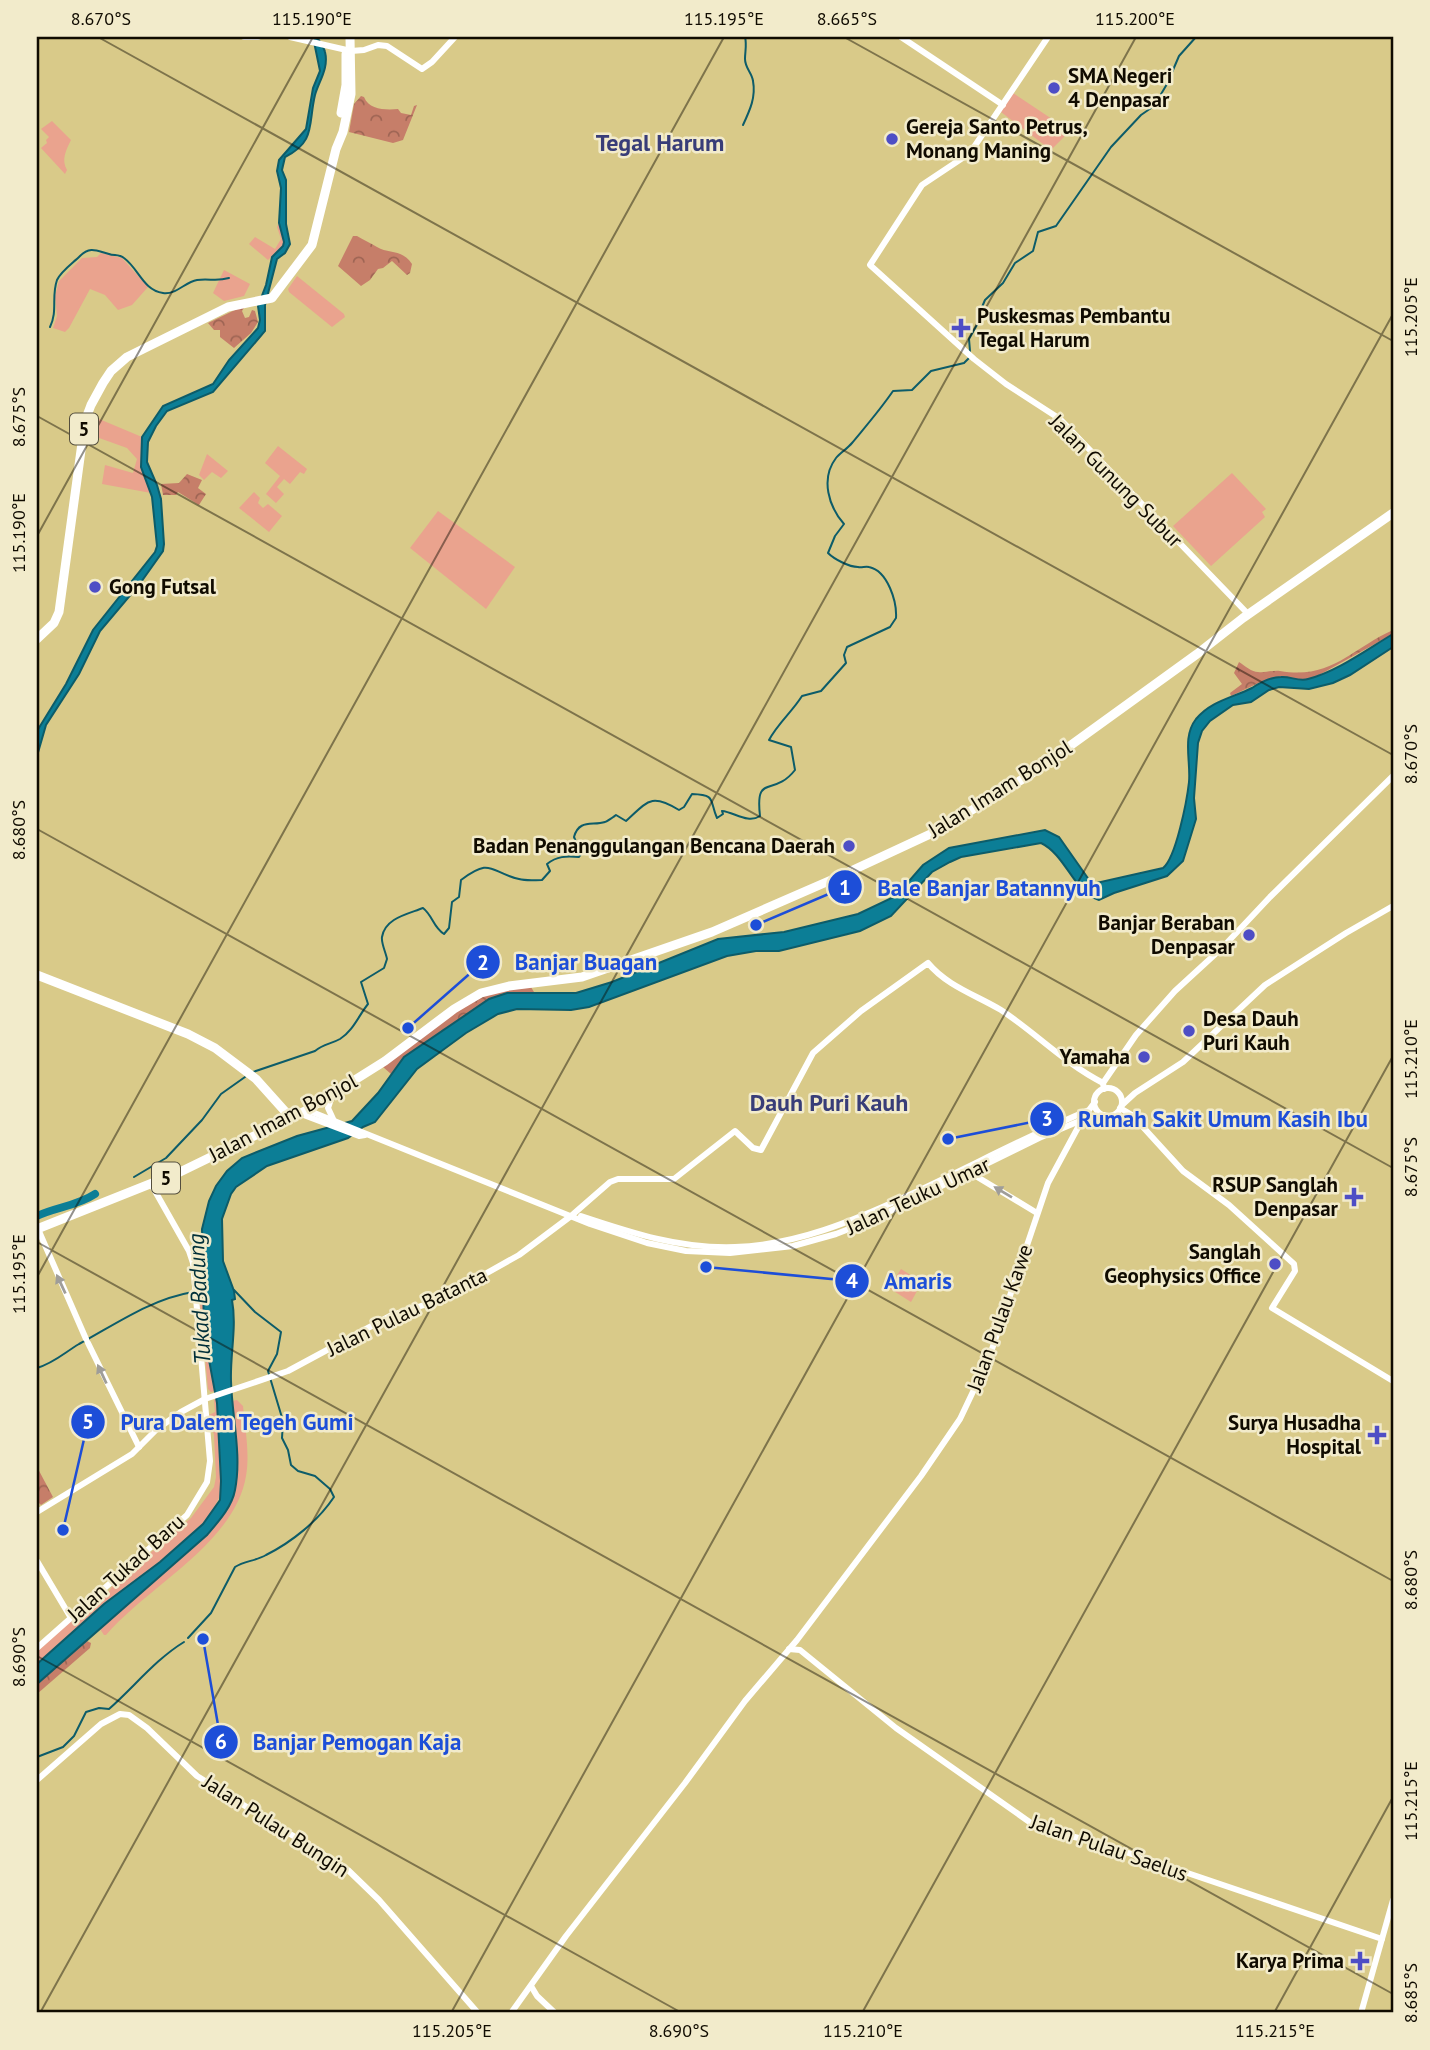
<svg xmlns="http://www.w3.org/2000/svg" width="1430" height="2050" font-family="'PT Sans',sans-serif">
<style>
.green{fill:#eaa38e}
.forest{fill:url(#forest-crowns)}
.water{fill:#0c7e96;stroke:#0d5c69;stroke-width:2}
.lines{fill:none;stroke-linecap:round;stroke-linejoin:round}
.stream{stroke:#0d5c69;stroke-width:2}
.river{stroke:#0c7e96;stroke-width:8}
.secondary{stroke:#fff;stroke-width:6}
.highway{stroke:#fff;stroke-width:9}
.oneway{fill:#9f9d99}
.ticks{fill:none;stroke:#100b00;stroke-width:2;stroke-opacity:0.45}
.poi-dot{fill:#4e4ec5;stroke:#f2ebcb;stroke-width:2.5}
.labels{text-anchor:middle;stroke-width:5;stroke-linejoin:round;paint-order:stroke}
.shield{fill:#f2ebcb;stroke:#544e3d;stroke-width:2}
.shield-label{font-size:19px;font-weight:bold;fill:#100b00}
.poi-label{font-size:21px;font-weight:bold;fill:#100b00;stroke:#f2ebcb;text-anchor:end}
.street-label{font-size:21px;fill:#100b00;stroke:#f2ebcb}
.water-label{font-size:23px;font-style:italic;fill:#002f39;stroke:#f2ebcb}
.quarter-label{font-size:24px;font-weight:bold;fill:#383d78;stroke:#f2ebcb}
.leader{fill:none;stroke:#1d4ed8;stroke-width:2.5}
.callout-dot{fill:#1d4ed8;stroke:#f2ebcb;stroke-width:2.5}
.mark-label{font-size:21px;text-anchor:middle;font-weight:bold;fill:#fff}
.callout-label{font-size:23px;text-anchor:middle;font-weight:bold;fill:#1d4ed8;stroke:#f2ebcb;stroke-width:5;stroke-linejoin:round;paint-order:stroke}
.neatline{fill:none;stroke:#100b00;stroke-width:2.5}
.ticks-label{font-size:18px;text-anchor:middle;fill:#100b00}
</style>
<defs>
<pattern id="forest-crowns" width="20" height="18" patternUnits="userSpaceOnUse" patternTransform="scale(1.75)"><rect width="20" height="18" fill="#c67e69"/><path d="M2 6a3 3 0 1 1 6 0M12 15a3 3 0 1 1 6 0" fill="none" stroke="#9f6554"/></pattern>
</defs>
<rect width="100%" height="100%" fill="#d9ca89"/>
<g class="green">
<polygon points="1013,93 1070,131 1051,150 1001,112"/>
<path d="M52,121l19,19c-5,10 -10,20 -4,30l-2,4 -24,-26 6,-5 -1,-3 3,-3 -8,-8z"/>
<polygon points="279,223 283,234 283,245 268,260 249,244 255,237 275,249 281,239 277,227"/>
<polygon points="101,253 122,258 148,287 132,305 118,310 105,295 90,289 69,328 65,332 53,328 57,316 55,296 59,281 82,258 97,257"/>
<polygon points="224,270 250,284 244,296 224,301 213,293"/>
<polygon points="297,276 344,314 345,317 332,327 289,292 288,289"/>
<polygon points="92,416 142,437 141,467 151,493 102,484 105,465 133,473 137,459 127,448 88,434"/>
<polygon points="278,446 307,469 304,474 300,472 290,484 284,479 277,487 284,494 276,503 266,494 280,476 265,463"/>
<polygon points="207,454 228,471 221,478 212,472 204,480 199,475"/>
<polygon points="1232,473 1266,509 1262,512 1265,517 1211,566 1173,526"/>
<polygon points="254,492 260,498 258,503 263,508 268,504 282,516 269,532 239,508"/>
<polygon points="438,511 515,567 486,609 410,548"/>
<polygon points="901,1269 922,1282 911,1302 889,1288"/>
<polygon points="204,1301 204,1333 215,1391 211,1392 208,1389 200,1303"/>
<polygon points="217,1399 221,1494 209,1518 147,1573 103,1604 37,1664 37,1652 71,1621 107,1594 114,1584 191,1518 214,1487 216,1477 214,1435 209,1415 215,1412 214,1400"/>
<path d="M237,1400l6,6c2,22 7,47 3,70 -11,67 -98,110 -140,159h-2l-4,-6 107,-94c39,-46 30,-78 25,-134z"/>
</g>
<g class="forest">
<path d="M361,96l3,1c5,13 22,13 34,12l3,4 10,2 3,-9 3,-1 -14,35 -10,3 -44,-11 5,-28z"/>
<path d="M353,236h4c6,4 14,7 20,11 12,7 25,2 35,17l-2,9 -3,2 -15,-14 -9,7 -5,1 -8,11 -9,6 -23,-20z"/>
<polygon points="239,308 244,308 242,311 245,318 249,317 252,310 255,311 258,322 251,333 234,348 220,337 220,330 214,330 208,323"/>
<polygon points="187,474 202,480 198,488 206,494 199,505 178,492 176,495 163,495 161,484 179,483"/>
<path d="M1393,630v4l-74,41 -15,6 -17,-4 -24,4 -32,15 -1,-3 12,-9 -8,-11 5,-11c6,4 13,10 19,10 7,1 15,-2 22,-1 51,9 71,-22 113,-41z"/>
<polygon points="531,987 534,992 507,993 489,999 404,1057 391,1074 383,1067 458,1010 492,992"/>
<polygon points="37,1467 53,1497 41,1505 37,1501"/>
<polygon points="87,1641 91,1643 90,1648 37,1694 37,1684"/>
</g>
<g class="water">
<path d="M313,37h4c2,4 7,10 8,15 4,16 -6,29 -10,43 -7,29 1,47 -30,62l-3,13 4,10v44l4,20 -5,9 -8,6 -12,46v26l-52,61 -46,19 -11,15 -8,16 -1,20 10,23 4,14 3,45 -1,7 -24,34 -39,46 -21,43 -33,51 -9,31v-25l29,-47 27,-54 62,-78 2,-6 -5,-49 -11,-30 1,-30 21,-31 50,-22 16,-24 29,-32 2,-8 -2,-14 8,-21 6,-28 11,-11 1,-4 -5,-19 2,-35 -4,-17 2,-11 27,-31 7,-41 7,-17z"/>
<path d="M1393,634v13l-43,28 -17,8 -24,6 -30,-2 -10,3 -18,12 -18,3 -23,16 -8,10 -4,12 -4,55 2,21 -13,42 -16,15 -53,17 -15,7c-25,-7 -33,-45 -58,-57l-80,14 -11,5 -18,10 -41,44 -31,15 -81,20h-23l-29,5 -138,51 -18,3 -54,-1 -19,5 -32,19 -49,36 -42,53 -12,5 -15,11 -81,28 -31,21 -5,7 -9,25 1,42 11,30 1,8 -3,1c5,27 -2,54 -1,81 1,36 11,74 4,109 -3,17 -17,32 -28,45l-170,149v-20l67,-60 56,-42 43,-38 17,-24 1,-19 -4,-78 -13,-70 -2,-104 7,-28 7,-15 11,-15 15,-13 55,-22 55,-15 26,-28 26,-36 85,-58 18,-6h69l36,-11 106,-43 66,-7 74,-18 38,-18 27,-31 26,-17 96,-18 14,7 33,47 71,-16c13,-10 24,-68 26,-86 2,-21 -7,-45 7,-63 15,-18 36,-21 56,-31 9,-6 18,-11 29,-11 9,-1 18,5 27,2 30,-8 58,-29 85,-45z"/>
</g>
<g class="lines">
<g class="stream">
<path d="M743,125c7,-15 13,-28 10,-44 -1,-8 -8,-13 -8,-22 0,-8 2,-14 0,-22"/>
<path d="M50,327c8,-16 1,-30 7,-47 4,-9 16,-17 23,-24 10,-10 17,-5 29,-2 5,2 10,0 15,4 15,11 19,32 39,35 13,2 22,-11 34,-13 13,-2 18,2 32,-2"/>
<polyline points="970,351 969,339 982,316 982,307 985,300 1003,283 1015,263 1033,251 1038,232 1056,226 1111,147 1141,115 1154,106 1167,84 1179,56 1196,37"/>
<path d="M253,1072l62,-21c8,-7 16,-7 25,-12 13,-8 19,-24 28,-35l-7,-22 23,-14 3,-9c-1,-6 -6,-16 -5,-22 3,-19 26,-23 41,-29 10,8 10,19 21,26l5,-6 3,-26 7,-5 2,-17c31,-23 28,-8 58,-1 7,2 15,1 23,1l8,-9 -3,-7c10,-8 19,-8 32,-7l2,-3 -7,-17c5,-18 18,-11 31,-15 1,0 10,-6 11,-7l10,6c22,-20 25,-28 53,-11l5,-3 8,-13c25,1 17,6 25,24l6,-4 -1,-3c12,1 26,13 38,5 -5,-44 13,-18 35,-46l-4,-23 -22,-7c9,-17 23,-28 33,-44l19,-5 25,-28 -2,-8 3,-8 43,-20 6,-9c1,-16 -8,-47 -27,-51 -4,-1 -7,1 -11,0 -9,0 -24,-8 -30,-14l7,-17 9,-12c-15,-17 -24,-45 -8,-66 4,-5 11,-9 16,-15 14,-17 28,-33 41,-52l19,-1 19,-19 33,-8 6,-6"/>
<polyline points="134,1177 166,1158 202,1120 221,1094 245,1077"/>
<path d="M37,1368c17,-5 27,-15 42,-24 37,-20 72,-45 114,-52"/>
<path d="M188,1638l23,-25 24,-46c9,-6 21,-6 31,-12 26,-13 52,-34 68,-58l-4,-8 -15,-13 -17,-5 -7,-6 -3,-15 -6,-12 1,-17 -15,-50 9,-17 4,-22 -26,-20 -21,-22"/>
<path d="M37,1757l26,-10 11,-11 12,-24 13,-4 10,1c25,-22 47,-50 75,-67"/>
</g>
<path class="river" d="M37,1216c19,-9 40,-10 58,-22"/>
<g class="secondary">
<polyline points="244,37 258,37"/>
<polyline points="290,37 351,51 364,50 378,45 387,46 422,69 432,62 455,37"/>
<polyline points="901,37 1003,105"/>
<polyline points="1048,37 972,150 964,157 922,185 870,265 974,359 1006,384 1060,419 1249,615"/>
<circle cx="1108" cy="1102" r="14"/>
<polyline points="1104,1089 1103,1083 1136,1035 1175,991 1223,947 1270,897 1393,776"/>
<polyline points="332,1096 328,1108 334,1121"/>
<polyline points="1122,1105 1135,1093 1183,1062 1265,985 1346,933 1393,906"/>
<polyline points="1120,1108 1132,1115 1183,1171 1229,1205 1294,1264 1295,1271 1272,1308 1393,1381"/>
<polyline points="307,1110 590,1224 647,1243 686,1251 730,1253 793,1246 836,1234 872,1220 1039,1138 1082,1120 1104,1115"/>
<polyline points="301,1114 359,1136 365,1135"/>
<polyline points="969,1172 1037,1213"/>
<path d="M581,1216c51,17 99,33 154,31 61,-2 118,-26 172,-51 61,-28 120,-60 182,-86l6,-8"/>
<polyline points="38,1229 86,1339"/>
<polyline points="88,1343 139,1447"/>
<path d="M37,1512l95,-58 25,-25 24,-17 24,-13 83,-28 104,-56 45,-14 82,-46 52,-39 39,-34 8,-3h56l61,-48 18,17 8,2 52,-97 48,-42 67,-48c19,23 48,32 73,47 35,23 63,53 102,73"/>
<polyline points="37,1561 71,1618"/>
<polyline points="37,1648 187,1515 207,1482 210,1461 193,1263 189,1251 151,1184"/>
<polyline points="789,1649 800,1650 896,1728 1038,1828 1099,1843 1382,1939"/>
<polyline points="37,1780 101,1724 120,1714 129,1715 147,1728 197,1776 348,1870 379,1900 478,2013"/>
<polyline points="531,1986 537,1996 555,2013"/>
<polyline points="511,2013 566,1936 685,1783 745,1701 797,1640 921,1476 960,1419 989,1358 1048,1183 1082,1120 1081,1113"/>
<polyline points="1361,2013 1393,1900"/>
</g>
<g class="highway">
<polyline points="341,113 346,85 346,54"/>
<polyline points="37,639 54,623 59,612 85,421 91,405 103,383 111,371 127,357 228,307 272,298 312,245 336,149 343,132 351,94 350,37"/>
<polyline points="37,975 188,1034 215,1048 256,1079 291,1118"/>
<polyline points="37,1229 180,1172 307,1110 385,1061 454,1009 481,993 509,986 582,977 712,932 838,877 939,830 1031,774 1197,654 1243,618 1393,513"/>
</g>
</g>
<defs><path id="oneway-solid" d="M-6-.8H1V-3.2L6.5 0L1 3.2V.8H-6Z" transform="scale(1.75)"/></defs>
<g class="oneway">
<use href="#oneway-solid" transform="translate(1003 1192) rotate(-149)"/>
<use href="#oneway-solid" transform="translate(61 1284) rotate(-115)"/>
<use href="#oneway-solid" transform="translate(102 1374) rotate(-115)"/>
</g>
<path class="ticks" d="M98,37l1295,718M844,37l549,304M37,416l1356,752M37,536l276,-499M37,829l1356,752M37,1242l1356,752M37,1277l687,-1240M37,1656l645,357M40,2013l1096,-1976M451,2013l942,-1699M862,2013l531,-957M1274,2013l119,-216"/>
<g class="poi-dot">
<circle cx="1054" cy="88" r="7"/>
<circle cx="892" cy="139" r="7"/>
<path d="M957.5 317.5h7v7h7v7h-7v7h-7v-7h-7v-7h7z"/>
<circle cx="95" cy="587" r="7"/>
<circle cx="849" cy="846" r="7"/>
<circle cx="1249" cy="935" r="7"/>
<circle cx="1189" cy="1031" r="7"/>
<circle cx="1144" cy="1057" r="7"/>
<path d="M1350.5 1186.5h7v7h7v7h-7v7h-7v-7h-7v-7h7z"/>
<circle cx="1275" cy="1264" r="7"/>
<path d="M1373.5 1424.5h7v7h7v7h-7v7h-7v-7h-7v-7h7z"/>
<path d="M1356.5 1950.5h7v7h7v7h-7v7h-7v-7h-7v-7h7z"/>
</g>
<g class="labels">
<g class="shield">
<rect x="70" y="413.5" width="28" height="31" rx="5"/>
<rect x="152" y="1162.5" width="28" height="31" rx="5"/>
</g>
<g class="shield-label">
<text x="84" y="436">5</text>
<text x="166" y="1185">5</text>
</g>
<g class="poi-label">
<text x="1068" y="83" text-anchor="start">SMA Negeri<tspan x="1068" dy="24">4 Denpasar</tspan></text>
<text x="906" y="134" text-anchor="start">Gereja Santo Petrus,<tspan x="906" dy="24">Monang Maning</tspan></text>
<text x="977" y="323" text-anchor="start">Puskesmas Pembantu<tspan x="977" dy="24">Tegal Harum</tspan></text>
<text x="109" y="594" text-anchor="start">Gong Futsal</text>
<text x="835" y="853">Badan Penanggulangan Bencana Daerah</text>
<text x="1235" y="930">Banjar Beraban<tspan x="1235" dy="24">Denpasar</tspan></text>
<text x="1203" y="1026" text-anchor="start">Desa Dauh<tspan x="1203" dy="24">Puri Kauh</tspan></text>
<text x="1130" y="1064">Yamaha</text>
<text x="1338" y="1192">RSUP Sanglah<tspan x="1338" dy="24">Denpasar</tspan></text>
<text x="1261" y="1259">Sanglah<tspan x="1261" dy="24">Geophysics Office</tspan></text>
<text x="1361" y="1430">Surya Husadha<tspan x="1361" dy="24">Hospital</tspan></text>
<text x="1344" y="1968">Karya Prima</text>
</g>
<g class="street-label">
<text transform="translate(1116 481) rotate(45)" y="7">Jalan Gunung Subur</text>
<text transform="translate(1000 789) rotate(-32)" y="7">Jalan Imam Bonjol</text>
<text transform="translate(283 1118) rotate(-28)" y="7">Jalan Imam Bonjol</text>
<text transform="translate(918 1196) rotate(-25)" y="7">Jalan Teuku Umar</text>
<text transform="translate(407 1312) rotate(-26)" y="7">Jalan Pulau Batanta</text>
<text transform="translate(1000 1318) rotate(-70)" y="7">Jalan Pulau Kawe</text>
<text transform="translate(126 1568) rotate(-42)" y="7">Jalan Tukad Baru</text>
<text transform="translate(276 1826) rotate(33)" y="7">Jalan Pulau Bungin</text>
<text transform="translate(1109 1848) rotate(19)" y="7">Jalan Pulau Saelus</text>
</g>
<g class="water-label">
<text transform="translate(199 1299) rotate(-93)" y="8">Tukad Badung</text>
</g>
<g class="quarter-label">
<text x="660" y="151">Tegal Harum</text>
<text x="829" y="1111">Dauh Puri Kauh</text>
</g>
</g>
<path class="leader" d="M756 925L845 887M408 1028L483 962M948 1139L1047 1119M706 1267L852 1281M63 1530L88 1422M203 1639L221 1742"/>
<g class="callout-dot">
<circle cx="756" cy="925" r="7"/>
<circle cx="408" cy="1028" r="7"/>
<circle cx="948" cy="1139" r="7"/>
<circle cx="706" cy="1267" r="7"/>
<circle cx="63" cy="1530" r="7"/>
<circle cx="203" cy="1639" r="7"/>
<circle cx="845" cy="887" r="18"/>
<circle cx="483" cy="962" r="18"/>
<circle cx="1047" cy="1119" r="18"/>
<circle cx="852" cy="1281" r="18"/>
<circle cx="88" cy="1422" r="18"/>
<circle cx="221" cy="1742" r="18"/>
</g>
<g class="mark-label">
<text x="845" y="895">1</text>
<text x="483" y="970">2</text>
<text x="1047" y="1126">3</text>
<text x="852" y="1288">4</text>
<text x="88" y="1429">5</text>
<text x="221" y="1749">6</text>
</g>
<g class="callout-label">
<text x="989" y="896">Bale Banjar Batannyuh</text>
<text x="586" y="970">Banjar Buagan</text>
<text x="1223" y="1127">Rumah Sakit Umum Kasih Ibu</text>
<text x="918" y="1289">Amaris</text>
<text x="237" y="1430">Pura Dalem Tegeh Gumi</text>
<text x="357" y="1750">Banjar Pemogan Kaja</text>
</g>
<rect width="1430" height="2050" fill="none" stroke="#f2ebcb" stroke-width="77"/>
<rect x="38" y="38" width="1354" height="1973" class="neatline"/>
<g class="ticks-label">
<text x="101" y="25">8.670°S</text>
<text x="312" y="25">115.190°E</text>
<text x="724" y="25">115.195°E</text>
<text x="847" y="25">8.665°S</text>
<text x="1135" y="25">115.200°E</text>
<text transform="translate(1411 317) rotate(-90)" y="6">115.205°E</text>
<text transform="translate(19 417) rotate(-90)" y="6">8.675°S</text>
<text transform="translate(19 533) rotate(-90)" y="6">115.190°E</text>
<text transform="translate(1411 754) rotate(-90)" y="6">8.670°S</text>
<text transform="translate(19 830) rotate(-90)" y="6">8.680°S</text>
<text transform="translate(1411 1059) rotate(-90)" y="6">115.210°E</text>
<text transform="translate(1411 1167) rotate(-90)" y="6">8.675°S</text>
<text transform="translate(19 1274) rotate(-90)" y="6">115.195°E</text>
<text transform="translate(1411 1580) rotate(-90)" y="6">8.680°S</text>
<text transform="translate(19 1657) rotate(-90)" y="6">8.690°S</text>
<text transform="translate(1411 1801) rotate(-90)" y="6">115.215°E</text>
<text transform="translate(1411 1993) rotate(-90)" y="6">8.685°S</text>
<text x="452" y="2037">115.205°E</text>
<text x="679" y="2037">8.690°S</text>
<text x="863" y="2037">115.210°E</text>
<text x="1275" y="2037">115.215°E</text>
</g>
</svg>
